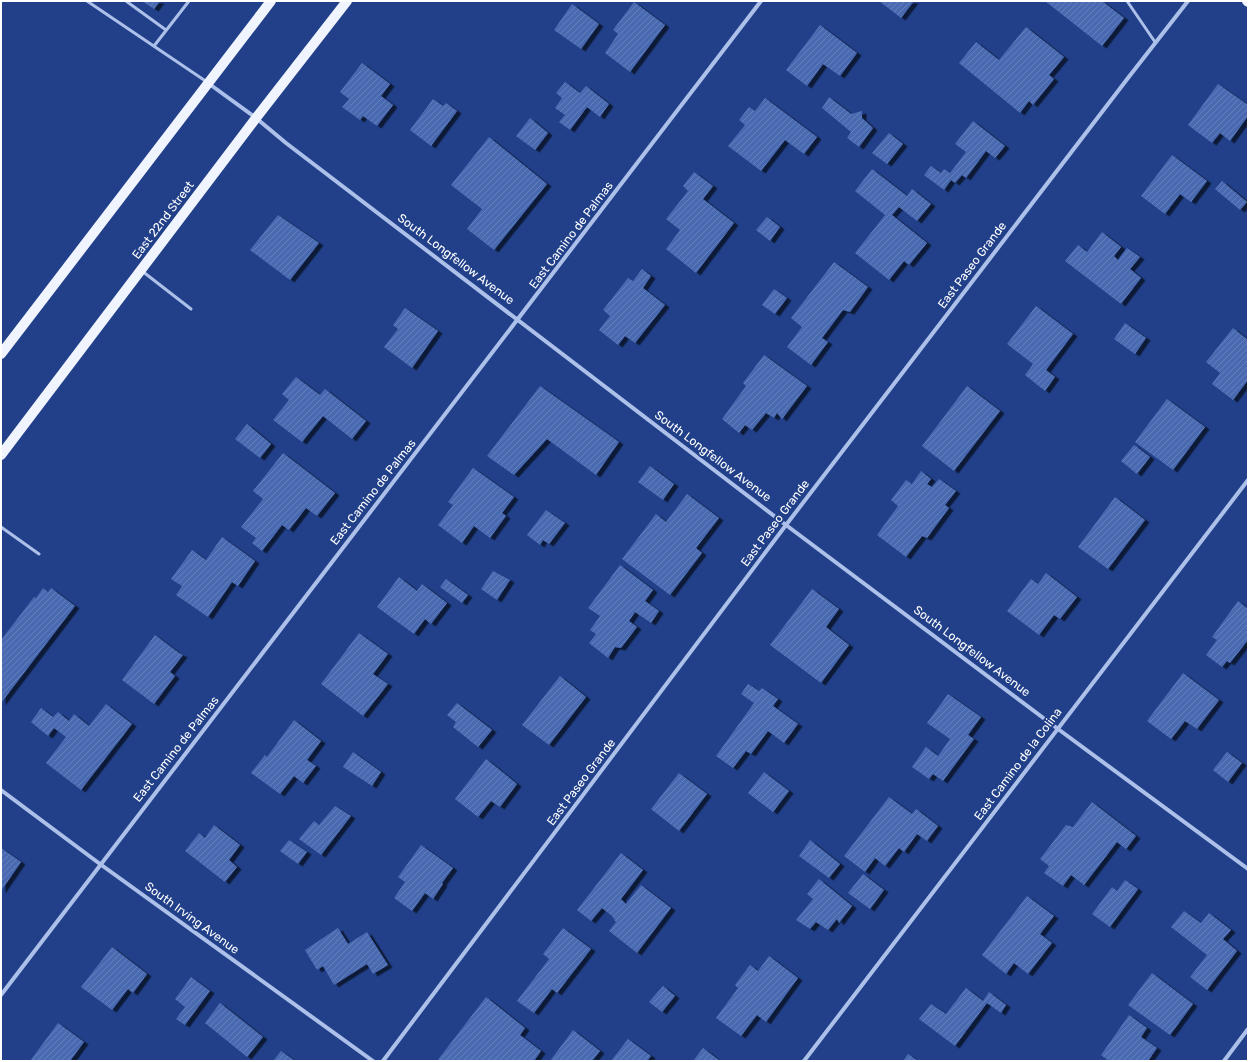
<svg xmlns="http://www.w3.org/2000/svg" width="1249" height="1062" font-family="Rubik,sans-serif">
<style>
.building{fill:url(#building-hatch);filter:url(#shadow)}
.lines{fill:none;stroke-linecap:round;stroke-linejoin:round}
.service{stroke:#acc0ea;stroke-width:3}
.minor{stroke:#acc0ea;stroke-width:4}
.primary{stroke:#f0f4fe;stroke-width:10}
.labels{text-anchor:middle;stroke-width:4;stroke-linejoin:round;paint-order:stroke}
.street-label{font-size:12px;fill:#fff;stroke:#214089}
</style>
<defs>
<pattern id="building-hatch" width="6" height="6" patternUnits="userSpaceOnUse"><rect width="6" height="6" fill="#4969b1"/><path d="M-1 1l2-2M0 6l6-6M5 7l2-2" fill="none" stroke="#6480bd"/></pattern>
<filter id="shadow"><feDropShadow dx="4.5" dy="2.5" stdDeviation="0" flood-color="#0009"/></filter>
</defs>
<rect width="100%" height="100%" fill="#214089"/>
<g class="building">
<polygon points="142,1 160,1 154,9"/>
<polygon points="879,1 914,1 901,18"/>
<polygon points="1045,1 1102,1 1124,18 1102,46"/>
<polygon points="634,2 665,25 630,72 605,53 618,34 613,30"/>
<polygon points="572,4 599,24 581,49 554,30"/>
<polygon points="820,25 857,53 840,76 823,64 807,86 786,70"/>
<polygon points="1026,27 1064,57 1049,75 1054,79 1033,105 1029,101 1020,113 959,63 976,42 999,60"/>
<polygon points="362,63 390,84 381,96 393,105 377,126 363,116 360,120 342,107 349,99 340,92"/>
<polygon points="565,82 580,93 586,86 609,104 600,117 587,107 570,130 559,122 565,115 555,108 562,98 556,93"/>
<polygon points="1218,84 1248,105 1248,116 1230,141 1220,133 1212,143 1188,125"/>
<polygon points="829,97 851,114 862,111 862,118 873,128 859,147 847,138 851,132 822,108"/>
<polygon points="765,98 817,137 804,154 785,140 761,171 728,146 745,125 739,120 749,107 755,111"/>
<polygon points="433,99 443,106 446,103 457,111 431,146 410,130"/>
<polygon points="530,118 548,133 535,150 516,136"/>
<polygon points="973,121 1005,146 995,158 986,151 966,178 962,175 955,183 951,180 944,190 924,175 931,166 941,173 944,169 950,173 966,152 955,144"/>
<polygon points="889,133 903,144 887,164 872,153"/>
<polygon points="489,137 547,184 494,250 467,229 482,209 451,185"/>
<polygon points="1172,155 1207,181 1191,202 1180,194 1165,214 1141,196"/>
<polygon points="872,169 907,196 912,189 931,204 917,221 899,207 892,215 927,243 909,265 904,261 889,280 855,253 885,215 855,191"/>
<polygon points="694,172 713,186 703,199 734,223 696,273 666,249 680,230 666,219 688,191 683,186"/>
<polygon points="1222,181 1247,202 1240,210 1215,189"/>
<polygon points="278,215 319,243 290,280 250,250"/>
<polygon points="767,217 780,227 770,241 756,230"/>
<polygon points="1102,232 1121,247 1114,256 1118,260 1127,248 1140,257 1130,269 1141,278 1121,304 1065,261 1078,245 1087,252"/>
<polygon points="834,262 868,287 850,312 843,310 822,338 828,342 811,365 787,347 802,327 791,318"/>
<polygon points="642,269 651,276 643,288 665,305 635,343 625,336 618,345 599,330 610,316 603,310 628,278 633,281"/>
<polygon points="774,289 787,298 775,314 762,305"/>
<polygon points="1036,306 1073,334 1046,370 1055,377 1045,391 1025,375 1033,364 1007,344"/>
<polygon points="405,308 438,331 412,368 384,347 398,329 393,325"/>
<polygon points="1125,323 1146,338 1135,354 1114,339"/>
<polygon points="1233,328 1248,340 1248,380 1233,400 1212,384 1220,373 1206,362"/>
<polygon points="764,355 807,386 782,419 777,413 774,418 766,413 752,430 745,425 739,433 722,419 746,386 743,383"/>
<polygon points="296,377 320,395 325,389 366,421 352,439 323,416 302,442 273,420 289,400 282,394"/>
<polygon points="540,386 619,442 596,475 547,439 514,475 487,456"/>
<polygon points="967,386 1000,411 954,471 922,446"/>
<polygon points="1167,399 1205,427 1173,470 1135,442"/>
<polygon points="247,424 271,444 260,458 235,439"/>
<polygon points="1134,445 1150,457 1137,474 1121,461"/>
<polygon points="283,453 335,493 317,516 306,508 289,530 282,525 262,551 252,543 256,538 241,527 263,499 253,491"/>
<polygon points="650,466 674,484 663,500 638,482"/>
<polygon points="473,468 514,497 502,513 506,516 490,538 474,526 462,543 438,525 453,505 448,502"/>
<polygon points="921,471 931,479 927,484 932,487 939,479 956,491 945,505 949,508 927,538 922,536 906,557 877,535 898,506 891,500 906,480 912,484"/>
<polygon points="687,494 719,518 696,548 702,553 670,595 622,559 656,514 666,522"/>
<polygon points="1115,497 1145,520 1108,569 1078,547"/>
<polygon points="546,510 565,523 549,544 543,540 540,545 527,535"/>
<polygon points="222,537 255,561 238,586 232,582 208,617 176,595 182,586 171,579 192,550 206,560"/>
<polygon points="620,565 653,590 645,601 659,611 651,623 635,612 629,621 637,627 621,648 615,647 608,658 589,643 596,634 590,630 600,616 588,608"/>
<polygon points="493,571 510,580 497,600 481,589"/>
<polygon points="1046,573 1077,597 1060,619 1054,615 1039,635 1007,611 1031,579 1038,584"/>
<polygon points="399,577 417,591 422,584 447,603 431,624 425,619 414,634 377,607"/>
<polygon points="446,579 468,595 462,603 440,587"/>
<polygon points="43,588 48,592 51,588 75,606 1,703 1,640 34,597 36,598"/>
<polygon points="812,589 839,609 826,627 849,645 821,683 770,645"/>
<polygon points="1238,601 1248,609 1248,640 1230,663 1227,661 1222,667 1206,655 1217,640 1212,637"/>
<polygon points="359,633 388,654 373,674 388,684 363,716 321,684"/>
<polygon points="155,635 179,653 183,655 170,672 175,676 154,704 122,680"/>
<polygon points="1183,673 1219,700 1197,729 1185,721 1171,739 1147,721"/>
<polygon points="560,676 586,697 549,745 522,725"/>
<polygon points="748,684 759,691 762,688 778,699 773,706 798,724 784,743 768,731 751,754 746,751 733,768 716,756 754,703 741,694"/>
<polygon points="948,694 981,717 968,735 974,739 943,781 933,774 929,779 912,767 926,747 938,756 950,739 927,723"/>
<polygon points="457,703 492,730 478,747 453,727 456,722 447,715"/>
<polygon points="106,704 132,724 81,790 46,763 66,737 54,728 48,736 31,722 41,708 53,717 58,712 69,721 74,714 89,726"/>
<polygon points="294,720 321,741 307,760 316,766 303,783 294,776 280,794 251,773 265,755 267,757"/>
<polygon points="353,752 381,772 372,786 343,767"/>
<polygon points="1227,752 1242,763 1228,782 1213,770"/>
<polygon points="486,759 517,784 500,807 491,801 478,817 455,799"/>
<polygon points="764,772 789,791 773,812 748,793"/>
<polygon points="679,773 707,794 679,831 651,809"/>
<polygon points="889,797 912,814 916,809 938,826 927,841 917,834 904,852 899,848 885,866 875,858 865,872 844,856"/>
<polygon points="1092,802 1136,836 1126,849 1117,842 1084,885 1071,875 1063,886 1044,873 1049,866 1040,859 1066,825 1073,827"/>
<polygon points="335,806 351,816 321,855 299,839 314,821 319,825"/>
<polygon points="214,825 240,845 229,860 237,867 225,882 185,851 199,833 205,838"/>
<polygon points="289,840 307,852 298,864 280,851"/>
<polygon points="810,840 840,864 829,878 799,856"/>
<polygon points="421,845 453,868 442,883 443,884 433,899 425,893 412,911 394,898 405,882 398,877"/>
<polygon points="1,848 21,862 1,891"/>
<polygon points="621,853 643,870 621,899 626,904 641,885 671,908 637,953 609,931 616,922 612,916 602,908 591,921 577,910"/>
<polygon points="863,874 884,890 870,909 848,893"/>
<polygon points="819,879 852,906 839,923 837,919 828,930 816,922 810,929 796,920 813,899 807,894"/>
<polygon points="1125,880 1138,889 1110,927 1092,914 1112,887 1117,891"/>
<polygon points="1027,896 1054,916 1040,934 1052,943 1028,974 1014,963 1006,974 982,955"/>
<polygon points="1184,911 1201,923 1209,913 1231,930 1223,939 1237,951 1207,990 1190,977 1207,955 1171,927"/>
<polygon points="338,928 348,944 367,932 388,965 373,974 367,964 334,985 323,966 317,970 305,950"/>
<polygon points="563,928 591,949 557,993 552,989 534,1013 517,1001 549,959 543,954"/>
<polygon points="112,947 147,974 133,993 128,989 112,1010 81,987"/>
<polygon points="769,956 798,978 766,1022 757,1015 741,1036 716,1018 738,988 735,985 750,965 758,971"/>
<polygon points="1152,973 1193,1004 1170,1035 1128,1005"/>
<polygon points="191,977 210,991 185,1025 176,1019 185,1007 175,999"/>
<polygon points="663,986 675,996 662,1012 649,1002"/>
<polygon points="966,988 983,1001 989,992 1006,1005 1001,1013 987,1003 955,1046 919,1019 931,1004 946,1014"/>
<polygon points="486,997 525,1028 520,1035 541,1051 534,1061 437,1061"/>
<polygon points="220,1003 263,1037 247,1057 205,1023"/>
<polygon points="1129,1015 1147,1028 1141,1037 1157,1048 1148,1061 1109,1061 1101,1055"/>
<polygon points="58,1023 84,1042 70,1061 30,1061"/>
<polygon points="573,1030 600,1051 592,1061 550,1061"/>
<polygon points="628,1039 651,1056 647,1061 611,1061"/>
<polygon points="703,1048 720,1061 693,1061"/>
<polygon points="281,1051 295,1061 273,1061"/>
<polygon points="908,1054 918,1061 903,1061"/>
</g>
<g class="lines">
<g class="service">
<polyline points="87,1 207,82"/>
<polyline points="126,1 166,30"/>
<polyline points="1127,1 1155,42"/>
<polyline points="154,46 189,1"/>
<polyline points="142,271 191,309"/>
<polyline points="1,527 39,554"/>
</g>
<g class="minor">
<polyline points="208,83 256,118 286,143 786,525 1058,729 1248,869"/>
<polyline points="1,790 100,864 373,1061"/>
<polyline points="1,995 761,1"/>
<polyline points="383,1061 786,525 1128,78 1188,1"/>
<polyline points="804,1061 1248,480"/>
<polyline points="1224,1061 1248,1029"/>
</g>
<g class="primary">
<polyline points="1247,1 1248,2"/>
<polyline points="1,354 271,1"/>
<polyline points="1,455 256,118 347,1"/>
</g>
</g>
<g class="labels">
<g class="street-label">
<text transform="translate(163 220) rotate(-53)" y="4">East 22nd Street</text>
<text transform="translate(571 235) rotate(-53)" y="4">East Camino de Palmas</text>
<text transform="translate(456 259) rotate(37)" y="4">South Longfellow Avenue</text>
<text transform="translate(972 265) rotate(-53)" y="4">East Paseo Grande</text>
<text transform="translate(713 456) rotate(37)" y="4">South Longfellow Avenue</text>
<text transform="translate(373 492) rotate(-52)" y="4">East Camino de Palmas</text>
<text transform="translate(775 523) rotate(-53)" y="4">East Paseo Grande</text>
<text transform="translate(972 651) rotate(37)" y="4">South Longfellow Avenue</text>
<text transform="translate(176 749) rotate(-52)" y="4">East Camino de Palmas</text>
<text transform="translate(1018 764) rotate(-53)" y="4">East Camino de la Colina</text>
<text transform="translate(581 782) rotate(-53)" y="4">East Paseo Grande</text>
<text transform="translate(192 918) rotate(36)" y="4">South Irving Avenue</text>
</g>
</g>
<rect width="1249" height="1062" fill="none" stroke="#ffffff" stroke-width="4"/>
</svg>
